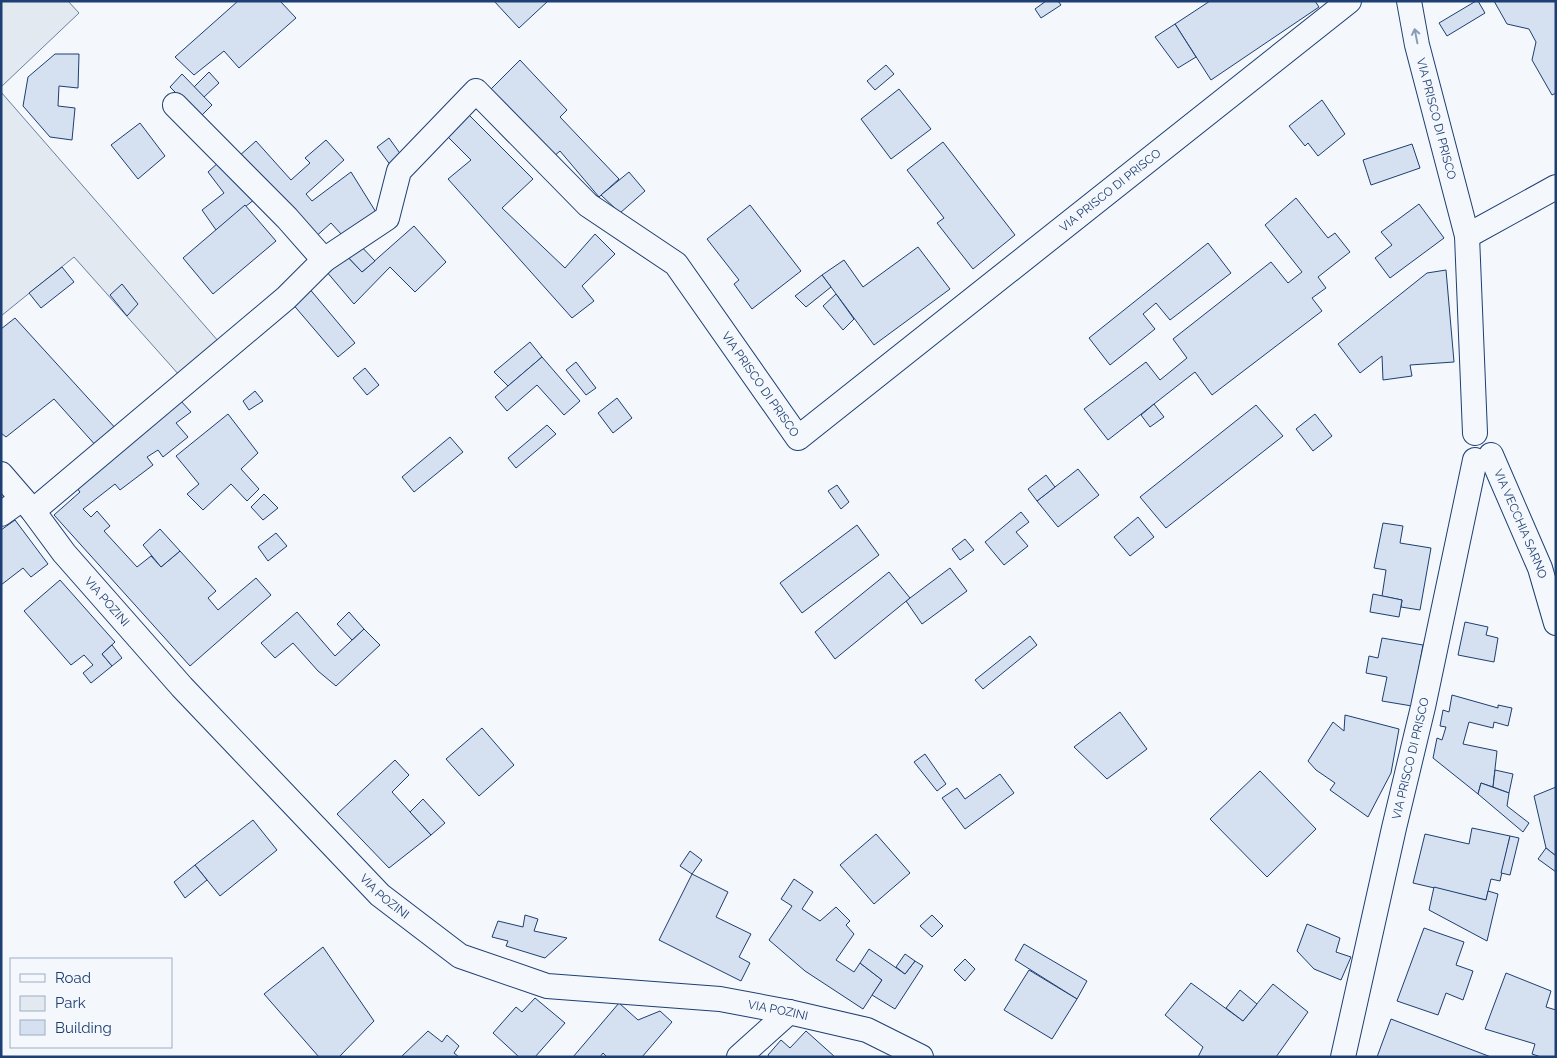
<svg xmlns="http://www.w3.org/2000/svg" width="1557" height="1058" font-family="Raleway,sans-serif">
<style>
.green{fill:#e3e9f0;stroke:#687fa3}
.building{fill:#d5e0f0;stroke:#1d3f73}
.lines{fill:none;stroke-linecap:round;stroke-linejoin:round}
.minor-casing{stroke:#1d3f73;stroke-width:26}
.minor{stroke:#f4f7fb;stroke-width:24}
.oneway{stroke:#889bb7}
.labels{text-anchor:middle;stroke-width:4;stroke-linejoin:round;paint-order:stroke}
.street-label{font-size:12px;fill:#1d3f73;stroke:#f4f7fb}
</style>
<rect width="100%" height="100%" fill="#f4f7fb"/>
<g class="green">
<polygon points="1,1 68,1 79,13 1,87"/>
<polygon points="1,92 219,342 180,376 74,257 1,316"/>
</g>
<g class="building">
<polygon points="238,1 280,1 296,18 239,68 224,51 194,75 175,57"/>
<polygon points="494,1 548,1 519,28"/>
<polygon points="1046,1 1058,1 1061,5 1041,18 1035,9"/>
<polygon points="1210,1 1315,1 1319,7 1211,80 1175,24"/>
<polygon points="1476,1 1478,1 1485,13 1447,36 1439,23"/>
<polygon points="1494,1 1556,1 1556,93 1552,95 1532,60 1536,42 1529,29 1507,24"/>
<polygon points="1175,24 1196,57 1178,68 1155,37"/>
<polygon points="55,54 79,54 78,88 59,86 58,106 75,108 72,140 50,137 23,106 28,77"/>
<polygon points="520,60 567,110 560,117 619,179 599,197 560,151 553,157 491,89"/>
<polygon points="886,65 894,74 875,90 867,81"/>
<polygon points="209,72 219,83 204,97 194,87"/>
<polygon points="182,74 212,105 200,117 170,87"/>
<polygon points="899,89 931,129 891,159 861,119"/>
<polygon points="1322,100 1345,134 1318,156 1308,143 1305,146 1289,126"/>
<polygon points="468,114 533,179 502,208 565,268 595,234 615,254 582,286 594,301 572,318 448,179 471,160 447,136"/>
<polygon points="140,123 165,156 138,179 111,145"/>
<polygon points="389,138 404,159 394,170 377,147"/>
<polygon points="326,140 344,160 306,194 312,201 351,172 379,217 342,235 331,223 313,239 239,156 256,141 291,180 310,163 305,158"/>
<polygon points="943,142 1015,235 973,269 937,223 944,218 907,170"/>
<polygon points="1412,144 1420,168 1371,185 1363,160"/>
<polygon points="220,161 255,199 216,230 202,210 224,193 208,172"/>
<polygon points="629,172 645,191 620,213 601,195"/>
<polygon points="1296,198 1328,238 1335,233 1350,252 1318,277 1326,288 1312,298 1322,311 1212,395 1195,372 1108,440 1084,409 1146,362 1160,380 1187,358 1173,339 1271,262 1288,283 1302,272 1265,225"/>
<polygon points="1419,204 1444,238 1390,278 1375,258 1392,245 1381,232"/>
<polygon points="245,205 276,241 213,294 183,258"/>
<polygon points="750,205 801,271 752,309 734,284 739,280 707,239"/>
<polygon points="414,226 446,262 415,292 390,267 354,304 326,271 345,254 362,272"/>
<polygon points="358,243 375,261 362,272 345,254"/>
<polygon points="1208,243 1231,273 1170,320 1156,303 1143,314 1155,329 1110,365 1089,338"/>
<polygon points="918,247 950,289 874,345 822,275 844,260 863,287"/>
<polygon points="62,267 74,282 41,308 29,293"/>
<polygon points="1446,270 1454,362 1410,365 1412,376 1383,380 1382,356 1360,373 1338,344 1427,273"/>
<polygon points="822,275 831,287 806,307 795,296"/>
<polygon points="122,284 138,304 127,316 110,295"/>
<polygon points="308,287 355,343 338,357 291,302"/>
<polygon points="836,294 854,319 843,330 823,306"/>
<polygon points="15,318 118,431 98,448 54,399 6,437 1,433 1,329"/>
<polygon points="530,342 542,357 508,386 494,372"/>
<polygon points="542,357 580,401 564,415 537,385 507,411 495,397"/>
<polygon points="576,362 596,388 586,395 566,370"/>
<polygon points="365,368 379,385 367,395 353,378"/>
<polygon points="255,391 263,401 249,410 243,401"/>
<polygon points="617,398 632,418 613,433 598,413"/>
<polygon points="180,400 191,412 176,423 188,437 163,457 158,450 147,457 153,465 120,490 115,484 83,509 91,517 97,511 110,526 104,531 137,567 151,556 161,567 180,551 216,591 208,598 218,610 256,578 271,595 190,666 54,515 80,492 75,486"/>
<polygon points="1154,404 1164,417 1150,427 1141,415"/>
<polygon points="1256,405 1283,436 1166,528 1140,497"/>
<polygon points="228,414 258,453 241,469 259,489 247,501 231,484 203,510 187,494 199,484 176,456"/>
<polygon points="1315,414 1332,436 1313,451 1296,429"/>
<polygon points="547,425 556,434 516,468 508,458"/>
<polygon points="450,437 463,452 414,492 402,477"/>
<polygon points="1078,469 1099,495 1058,527 1037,501"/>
<polygon points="1046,475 1055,487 1037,501 1028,489"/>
<polygon points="837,485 849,502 841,509 828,491"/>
<polygon points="264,494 278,508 263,520 251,507"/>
<polygon points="1021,512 1029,522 1016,532 1028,546 1004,565 985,542"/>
<polygon points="1138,517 1154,537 1130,556 1114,537"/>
<polygon points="15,520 48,564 31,577 23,568 1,585 1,530"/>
<polygon points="1383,523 1403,526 1400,543 1431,548 1420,610 1401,607 1402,600 1382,596 1386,570 1374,568"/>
<polygon points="857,525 879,555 802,613 780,583"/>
<polygon points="160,529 180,551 161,567 143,545"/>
<polygon points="276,533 287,546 268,561 258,547"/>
<polygon points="965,539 974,550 960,560 952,549"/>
<polygon points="950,568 967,591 922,624 906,601"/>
<polygon points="889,572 910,598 835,659 815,632"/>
<polygon points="60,580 115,642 102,654 112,666 91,683 83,673 93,665 84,655 71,665 24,611"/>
<polygon points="1373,594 1402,600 1399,617 1370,612"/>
<polygon points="297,612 335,656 364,629 380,645 336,686 318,671 293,643 275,658 261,643"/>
<polygon points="349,612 364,629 352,640 337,624"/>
<polygon points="1465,622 1488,627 1486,635 1498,638 1494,662 1458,655"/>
<polygon points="1030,636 1037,645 983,689 975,680"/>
<polygon points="1382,638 1423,645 1412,706 1382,701 1387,677 1366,673 1369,656 1378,658"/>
<polygon points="112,645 122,658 112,666 102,654"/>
<polygon points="1452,695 1498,708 1498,705 1512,708 1508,726 1494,722 1493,728 1469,722 1463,744 1497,751 1493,787 1481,783 1478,794 1433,758 1437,738 1442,740 1446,727 1440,726 1443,710 1449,712"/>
<polygon points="1120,712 1147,749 1107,779 1074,747"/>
<polygon points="1345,715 1399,729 1391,773 1368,817 1330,790 1335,783 1316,770 1308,761 1333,722 1344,731"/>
<polygon points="482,728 514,765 479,796 446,759"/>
<polygon points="925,754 946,784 937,791 914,762"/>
<polygon points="395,760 409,775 392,792 431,835 389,868 337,814"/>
<polygon points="1495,770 1513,774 1509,793 1493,787"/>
<polygon points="1260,771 1316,829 1267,877 1210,819"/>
<polygon points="1000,774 1014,793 965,829 942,798 957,788 965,799"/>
<polygon points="1481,783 1509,793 1507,806 1529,823 1523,832 1478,794"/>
<polygon points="1556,787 1556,856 1546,848 1534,796"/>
<polygon points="423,799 445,823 431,835 410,812"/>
<polygon points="253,820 277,850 220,896 195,865"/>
<polygon points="1472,828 1510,836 1500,881 1491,879 1486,900 1413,883 1425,834 1469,844"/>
<polygon points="876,834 910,873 874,904 840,865"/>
<polygon points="1510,836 1519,838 1510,875 1501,873"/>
<polygon points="1546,848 1556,856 1556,872 1538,859"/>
<polygon points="690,851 702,860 692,874 680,866"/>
<polygon points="195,865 207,880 185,898 174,882"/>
<polygon points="692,874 728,892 716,917 751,934 739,957 750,963 741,981 659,940"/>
<polygon points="794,879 813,892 802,909 820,921 836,907 850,921 846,925 854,934 836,960 854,972 860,963 882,980 863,1009 805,971 769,940 792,906 781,899"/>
<polygon points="1434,887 1486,900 1488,891 1498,894 1487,941 1429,910"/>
<polygon points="525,915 538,919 534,931 567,938 545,958 506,946 508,941 492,937 498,921 523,927"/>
<polygon points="932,915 943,926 932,937 920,926"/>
<polygon points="1307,924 1340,938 1336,952 1351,957 1341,980 1314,969 1297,951"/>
<polygon points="1424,928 1464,942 1456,965 1473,971 1463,1000 1446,993 1438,1015 1397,1001"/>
<polygon points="1024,944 1087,981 1077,999 1015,960"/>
<polygon points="323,947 374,1021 339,1057 319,1057 264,994"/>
<polygon points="869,949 905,974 915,961 923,966 895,1009 872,995 882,980 860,963"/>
<polygon points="905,954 915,961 905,974 896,967"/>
<polygon points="965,959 975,969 965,981 954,970"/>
<polygon points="1029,970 1077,999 1052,1039 1004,1010"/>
<polygon points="1506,973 1551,991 1546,1007 1556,1010 1556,1057 1541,1057 1532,1054 1535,1044 1485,1029"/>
<polygon points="1191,983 1243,1021 1273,984 1308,1012 1276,1057 1198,1057 1203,1047 1165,1015"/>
<polygon points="1240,990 1257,1004 1243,1021 1226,1008"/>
<polygon points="535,998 565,1023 535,1057 519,1057 493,1033 516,1007 522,1012"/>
<polygon points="619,1003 638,1020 660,1011 672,1022 642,1057 607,1057 603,1053 600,1057 573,1057"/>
<polygon points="1391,1019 1491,1057 1377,1057"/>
<polygon points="428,1031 442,1042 447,1035 459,1046 454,1053 459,1057 401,1057"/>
<polygon points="806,1031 835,1057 769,1057 768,1055 781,1040 790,1048"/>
</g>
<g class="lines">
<g class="minor-casing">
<g id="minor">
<path id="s1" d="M1409,1l8,44 50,191 8,197"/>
<polyline points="1467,236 1556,187"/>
<path id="s2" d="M324,260l63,-42 12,-47 77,-80 112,114 88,59 122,174 551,-437"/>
<path id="s3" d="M1491,455l49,113 16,55"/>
<path id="s4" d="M1,474l32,37 31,42 118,134 198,208 80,61 87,30 173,13 69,13 78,18 54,27"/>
<polyline points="33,511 286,298 324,260 287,218 175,105"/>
<polyline points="1,514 22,499"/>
<polyline points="739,1057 789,1012"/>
<path id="s5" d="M1343,1057l51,-229 29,-121 52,-247"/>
</g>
</g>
<use href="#minor" class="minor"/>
</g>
<defs><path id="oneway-shaft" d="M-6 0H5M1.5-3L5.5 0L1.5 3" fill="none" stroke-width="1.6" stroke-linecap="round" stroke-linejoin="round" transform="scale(1.25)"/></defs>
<use class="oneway" href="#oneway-shaft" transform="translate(1416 36) rotate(-101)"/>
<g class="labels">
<g class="street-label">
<text dy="4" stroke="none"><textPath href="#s1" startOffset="121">VIA PRISCO DI PRISCO</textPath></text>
<text dy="4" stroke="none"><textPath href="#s2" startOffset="1112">VIA PRISCO DI PRISCO</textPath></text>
<text dy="4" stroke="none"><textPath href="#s2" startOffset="648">VIA PRISCO DI PRISCO</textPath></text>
<text dy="4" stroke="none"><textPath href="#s3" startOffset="75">VIA VECCHIA SARNO</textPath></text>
<text dy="4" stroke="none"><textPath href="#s4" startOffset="166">VIA POZINI</textPath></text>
<text dy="4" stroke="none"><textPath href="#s5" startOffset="306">VIA PRISCO DI PRISCO</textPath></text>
<text dy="4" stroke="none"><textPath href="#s4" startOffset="571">VIA POZINI</textPath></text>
<text dy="4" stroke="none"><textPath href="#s4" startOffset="992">VIA POZINI</textPath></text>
</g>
</g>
<rect width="1557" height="1058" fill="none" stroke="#1d3f73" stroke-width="5"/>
<rect x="10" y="958" width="162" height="90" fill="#f4f7fb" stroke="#9eadc5"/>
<rect x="20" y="974" width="25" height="8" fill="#f4f7fb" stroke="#9eadc5"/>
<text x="55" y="983" font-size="15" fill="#1d3f73">Road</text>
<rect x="20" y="996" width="25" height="15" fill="#e3e9f0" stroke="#9eadc5"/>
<text x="55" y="1008" font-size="15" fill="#1d3f73">Park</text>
<rect x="20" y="1020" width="25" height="15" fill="#d5e0f0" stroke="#9eadc5"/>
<text x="55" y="1033" font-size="15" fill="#1d3f73">Building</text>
</svg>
